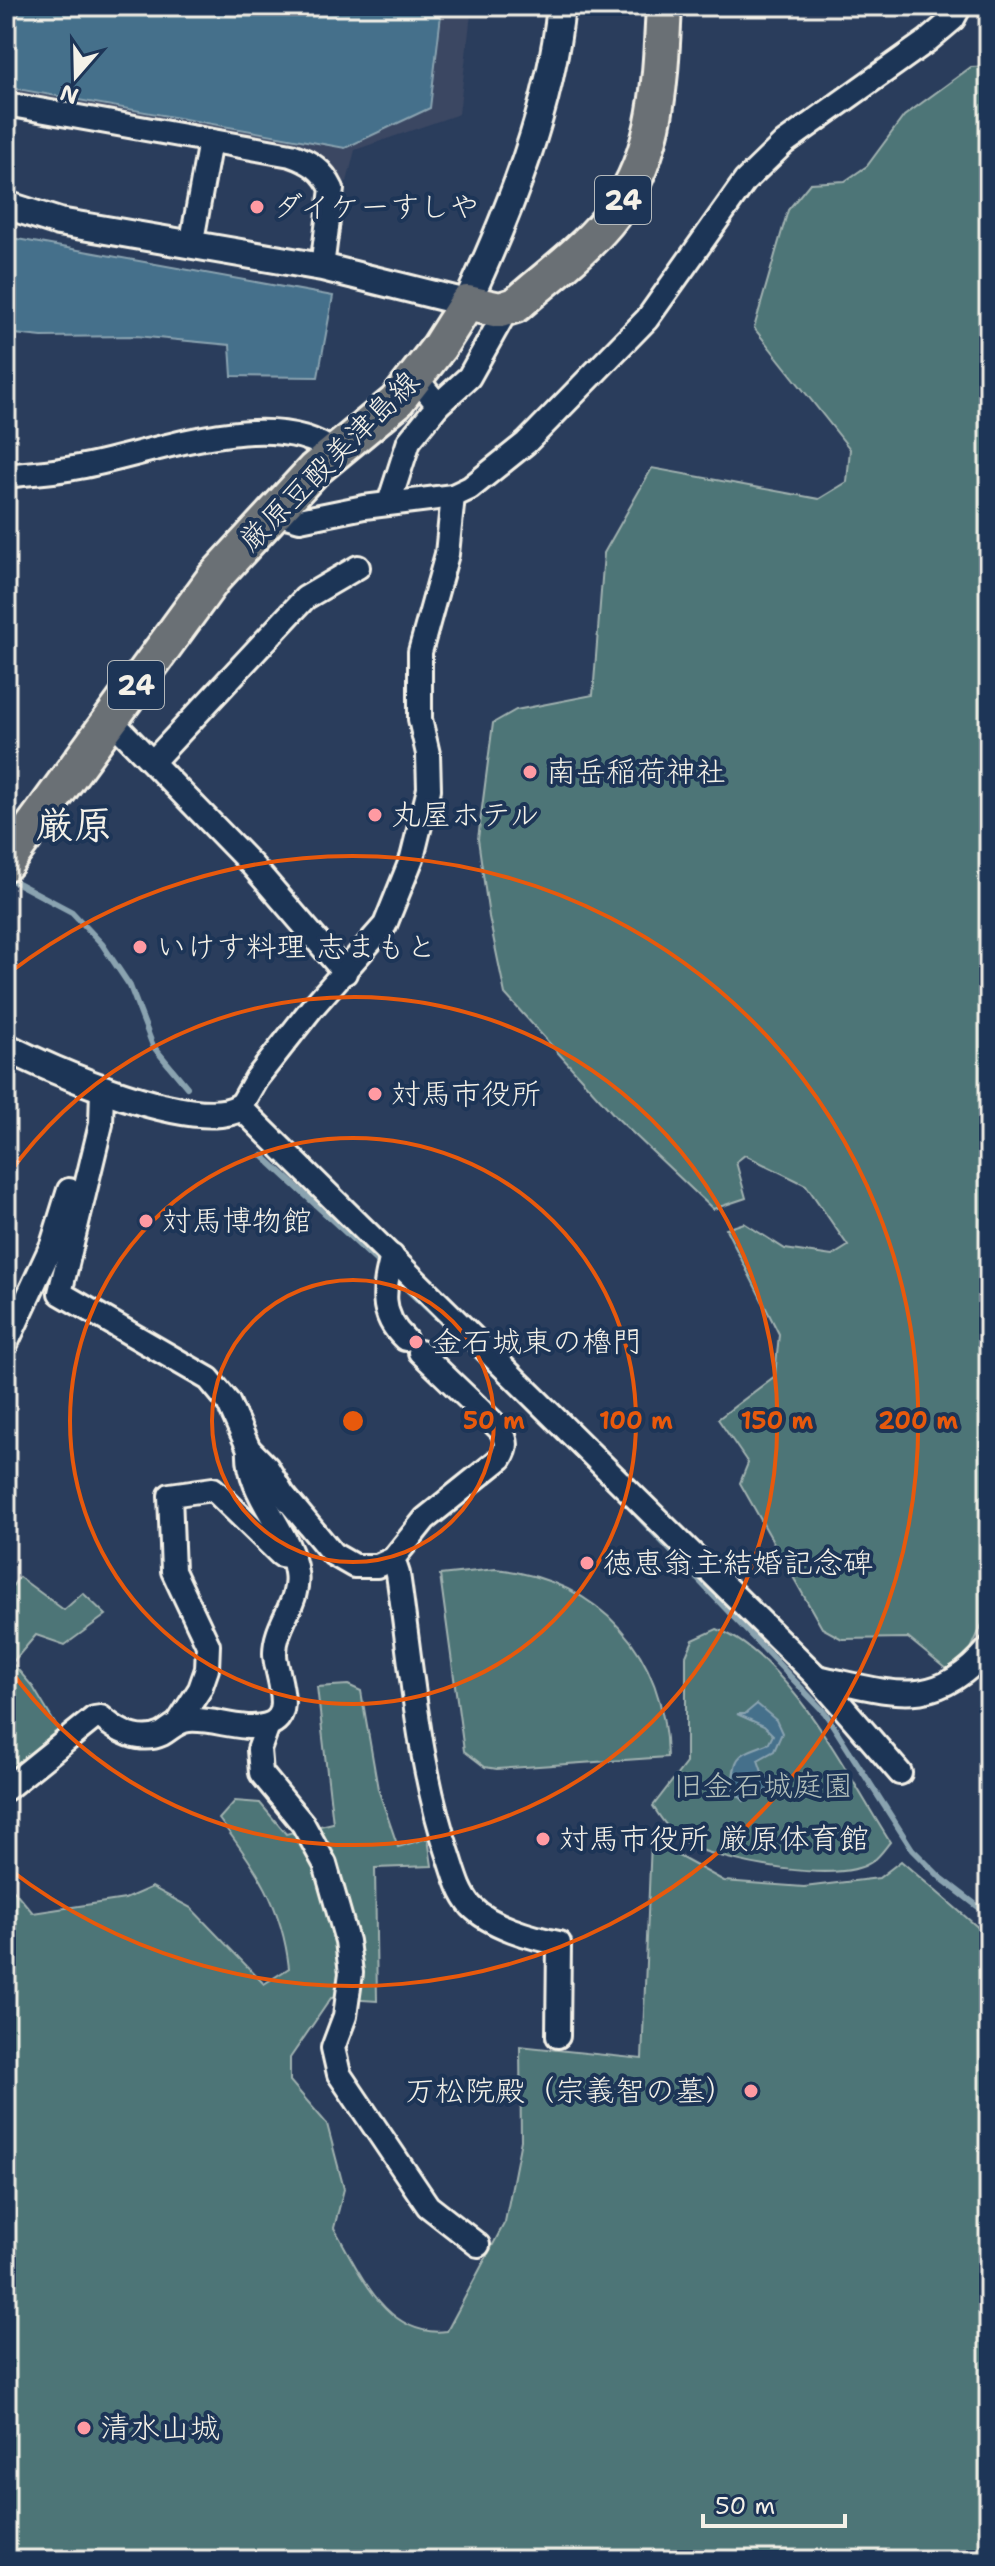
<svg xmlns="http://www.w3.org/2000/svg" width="995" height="2566" font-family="'Shantell Sans','Klee One',sans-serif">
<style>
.built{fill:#3a4662}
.green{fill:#4e7477;stroke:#a1b2b0;stroke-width:2}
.water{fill:#446f8b;stroke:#8aa3b0;stroke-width:2}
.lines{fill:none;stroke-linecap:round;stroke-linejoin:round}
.stream{stroke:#8aa3b0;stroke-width:6}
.minor-casing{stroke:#f4f1e8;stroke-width:28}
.tertiary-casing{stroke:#f4f1e8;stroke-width:32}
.primary-casing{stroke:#f4f1e8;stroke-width:40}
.minor{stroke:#1d3557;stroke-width:22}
.tertiary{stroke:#1d3557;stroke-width:26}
.primary{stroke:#6b6f75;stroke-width:34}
.ring{fill:none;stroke:#e8590c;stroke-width:4}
.poi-dot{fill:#ff9aa2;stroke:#1d3557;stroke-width:3}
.labels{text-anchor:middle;stroke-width:8;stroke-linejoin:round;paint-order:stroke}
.shield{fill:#1d3557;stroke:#b4b9bc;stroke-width:2}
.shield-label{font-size:28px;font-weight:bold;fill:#f4f1e8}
.poi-label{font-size:30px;fill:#f4f1e8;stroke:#1d3557;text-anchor:start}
.street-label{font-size:30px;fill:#f4f1e8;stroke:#1d3557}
.park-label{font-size:30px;fill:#b2bfbb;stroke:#1d3557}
.district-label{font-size:38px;font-weight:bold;fill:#f4f1e8;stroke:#1d3557}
.centre{fill:#e8590c;stroke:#1d3557;stroke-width:4}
.ring-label{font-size:24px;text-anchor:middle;font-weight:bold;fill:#e8590c;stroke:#1d3557;stroke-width:8;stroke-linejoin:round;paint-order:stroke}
</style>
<rect width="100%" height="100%" fill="#2a3d5c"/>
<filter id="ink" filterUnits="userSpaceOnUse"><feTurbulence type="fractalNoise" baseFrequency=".0125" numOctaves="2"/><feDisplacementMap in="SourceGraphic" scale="16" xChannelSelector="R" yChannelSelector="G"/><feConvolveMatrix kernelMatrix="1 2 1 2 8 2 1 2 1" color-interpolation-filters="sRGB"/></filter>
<g filter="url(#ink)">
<polygon class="built" points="442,6 472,6 459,114 355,150 347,182 6,113 6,88 345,147 430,108"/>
<g class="green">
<polygon points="989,66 989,1609 968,1656 946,1669 908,1638 842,1639 822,1628 740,1483 748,1463 718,1419 775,1376 779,1334 726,1229 744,1223 785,1249 832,1256 848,1246 806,1185 745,1155 736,1162 746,1198 713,1209 616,1117 505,994 489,917 478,839 493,723 516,710 593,695 604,553 652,468 819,499 847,482 850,449 754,328 788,210 810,183 845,181 867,166 904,116 971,67"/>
<path d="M496,1569c104,12 169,83 171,188l-170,12 -12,-2 -21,-16 -24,-176z"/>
<polygon points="19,1577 64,1610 83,1593 106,1615 65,1645 36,1635 12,1663 33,1687 60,1732 6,1774 6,1595"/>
<path d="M717,1629c73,28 132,149 173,213 -5,6 -10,14 -17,19 -31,25 -147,1 -182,-15 -16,-8 -29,-25 -38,-40l33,-43v-107l7,-16z"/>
<path d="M348,1685l13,6 17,98 20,58 30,-9 4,28 -57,2 2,133 -46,-3 -41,60v23l37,43 17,65 -10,39c26,44 52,111 113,103l58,-109 16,-82 -1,-94 122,13 9,-218 73,40 80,6 75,-9 22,-17 88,76v623h-983v-679l27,32 92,-14 27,-12 39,21 73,76 25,-16c-7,-63 -32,-99 -70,-149l16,-18 25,2 26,31 47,-11 -16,-136z"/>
</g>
<g class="water">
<polygon points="6,6 442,6 430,108 345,148 6,87"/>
<polygon points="6,237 333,296 318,377 232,376 230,345 136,336 42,337 6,333"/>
<path d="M757,1704l19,16 6,13 -8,18 -16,9 5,15 11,4 -2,8 -14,9 -5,-1 3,-12 -7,-2 -4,6 3,10 -4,4 -12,-12c3,-37 5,-33 37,-46l4,-8 -9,-9 -27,-12h8z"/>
</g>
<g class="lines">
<g class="stream">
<polyline points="6,877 72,912 102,944 130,986 153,1046 187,1087"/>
<polyline points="263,1156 383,1267"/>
<polyline points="394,1277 470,1349"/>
<polyline points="634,1512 825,1713 912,1849 941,1878 989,1915"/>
</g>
<g class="minor-casing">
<g id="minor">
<path d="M6,104l285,51c20,7 32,15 41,34l-10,78"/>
<polyline points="191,246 210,141"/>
<polyline points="438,405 469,377 507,309"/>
<path d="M6,476c24,-3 49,-4 73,-9 71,-12 193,-64 256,-14"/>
<polyline points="453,496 447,554 420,652 420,719 428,754 429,789 412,858 385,925 311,1009 256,1079 240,1107 817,1677 900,1773"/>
<polyline points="389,503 409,441 438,405 416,378"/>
<polyline points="272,512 300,520 364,507 453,496 470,488 526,443 647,319 745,181 784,143 927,41 953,19 960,6"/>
<polyline points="111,720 252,865 345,973"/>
<polyline points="156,758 305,598 358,567"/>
<path d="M102,1090l-1,34 -41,169 149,86 19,23 21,47 18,18 16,27 50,60 21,12h23l16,-7 32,-40 76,-61c7,-11 6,-17 0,-28l-81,-78"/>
<path d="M392,1256c-8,32 -14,58 13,83"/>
<polyline points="6,1344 52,1245 69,1190"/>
<path d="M393,1559l5,15c14,94 20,192 51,282 6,18 10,36 22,50 19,20 61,32 88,37l-1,93"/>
<path d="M817,1677c74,15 117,36 172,-29"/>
<polyline points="178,1723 200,1689 207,1669 208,1645 173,1571 170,1495 213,1489 281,1555 288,1556"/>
<polyline points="268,1725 259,1750 261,1773 303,1824 325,1864 347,1941 351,1973 345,2016 333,2048 339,2074 428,2206 478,2245"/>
<path d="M6,1789l88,-71 7,-1c16,14 39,27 61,17 9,-5 15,-13 27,-14 25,-2 53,12 78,5 31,-9 7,-54 8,-72 0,-30 26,-51 21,-81 -6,-43 -50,-78 -47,-123"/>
</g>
</g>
<g class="tertiary-casing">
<g id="tertiary">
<path d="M6,205l53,17 263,45 145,36c43,-93 84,-195 94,-297"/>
<path d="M6,1047c42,22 193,88 234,60"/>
</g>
</g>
<g class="primary-casing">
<path id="primary" d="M6,863l208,-285 100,-108 82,-68 43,-55 28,-44 33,7 16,-5c30,-27 65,-52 91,-83 52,-61 53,-140 57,-216"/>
</g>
<use href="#minor" class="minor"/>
<use href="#tertiary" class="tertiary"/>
<use href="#primary" class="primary"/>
</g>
</g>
<g class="ring">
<circle cx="353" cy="1421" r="141"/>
<circle cx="353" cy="1421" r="283"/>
<path d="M8 1175A424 424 0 1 1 8 1667"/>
<path d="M9 973A565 565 0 1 1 9 1869"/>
</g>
<g class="poi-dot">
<circle cx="257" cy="207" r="8"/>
<circle cx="530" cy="772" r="8"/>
<circle cx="375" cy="815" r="8"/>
<circle cx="140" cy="947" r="8"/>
<circle cx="375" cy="1094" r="8"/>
<circle cx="146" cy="1221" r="8"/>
<circle cx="416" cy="1342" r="8"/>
<circle cx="587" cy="1563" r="8"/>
<circle cx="543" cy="1839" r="8"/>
<circle cx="751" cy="2091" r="8"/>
<circle cx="84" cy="2428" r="8"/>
</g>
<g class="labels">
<g class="shield">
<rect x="595" y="176" width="56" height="48" rx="6"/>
<rect x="108" y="661" width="56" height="48" rx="6"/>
</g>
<g class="shield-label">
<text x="623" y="210">24</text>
<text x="136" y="695">24</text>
</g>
<g class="poi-label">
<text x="273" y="217">ダイケーすしや</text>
<text x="546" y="782">南岳稲荷神社</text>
<text x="391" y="825">丸屋ホテル</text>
<text x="156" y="957">いけす料理 志まもと</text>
<text x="391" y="1104">対馬市役所</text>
<text x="162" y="1231">対馬博物館</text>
<text x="432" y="1352">金石城東の櫓門</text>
<text x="603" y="1573">徳恵翁主結婚記念碑</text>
<text x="559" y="1849">対馬市役所 厳原体育館</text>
<text x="735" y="2101" text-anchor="end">万松院殿（宗義智の墓）</text>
<text x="100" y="2438">清水山城</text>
</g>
<g class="street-label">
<text transform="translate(329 461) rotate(-45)" y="10">厳原豆酘美津島線</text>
</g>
<g class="park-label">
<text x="763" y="1796">旧金石城庭園</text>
</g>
<g class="district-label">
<text x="74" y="838">厳原</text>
</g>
</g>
<circle cx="353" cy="1421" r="12" class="centre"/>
<g class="ring-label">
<text x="494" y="1429">50 m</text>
<text x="636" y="1429">100 m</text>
<text x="777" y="1429">150 m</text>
<text x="918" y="1429">200 m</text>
</g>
<rect width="995" height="2566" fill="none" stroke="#1d3557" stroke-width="32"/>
<rect x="16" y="16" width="963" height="2534" fill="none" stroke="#f4f1e8" stroke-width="3" filter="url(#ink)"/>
<g transform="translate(76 76) rotate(200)" stroke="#1d3557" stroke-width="6" paint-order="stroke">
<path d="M0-6L14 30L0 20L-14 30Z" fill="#f4f1e8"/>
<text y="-12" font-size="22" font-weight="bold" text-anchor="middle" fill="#f4f1e8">N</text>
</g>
<path d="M703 2514v12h142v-12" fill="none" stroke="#f4f1e8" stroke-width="4"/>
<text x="715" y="2514" font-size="24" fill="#f4f1e8" stroke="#1d3557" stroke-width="6" paint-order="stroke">50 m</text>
</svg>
